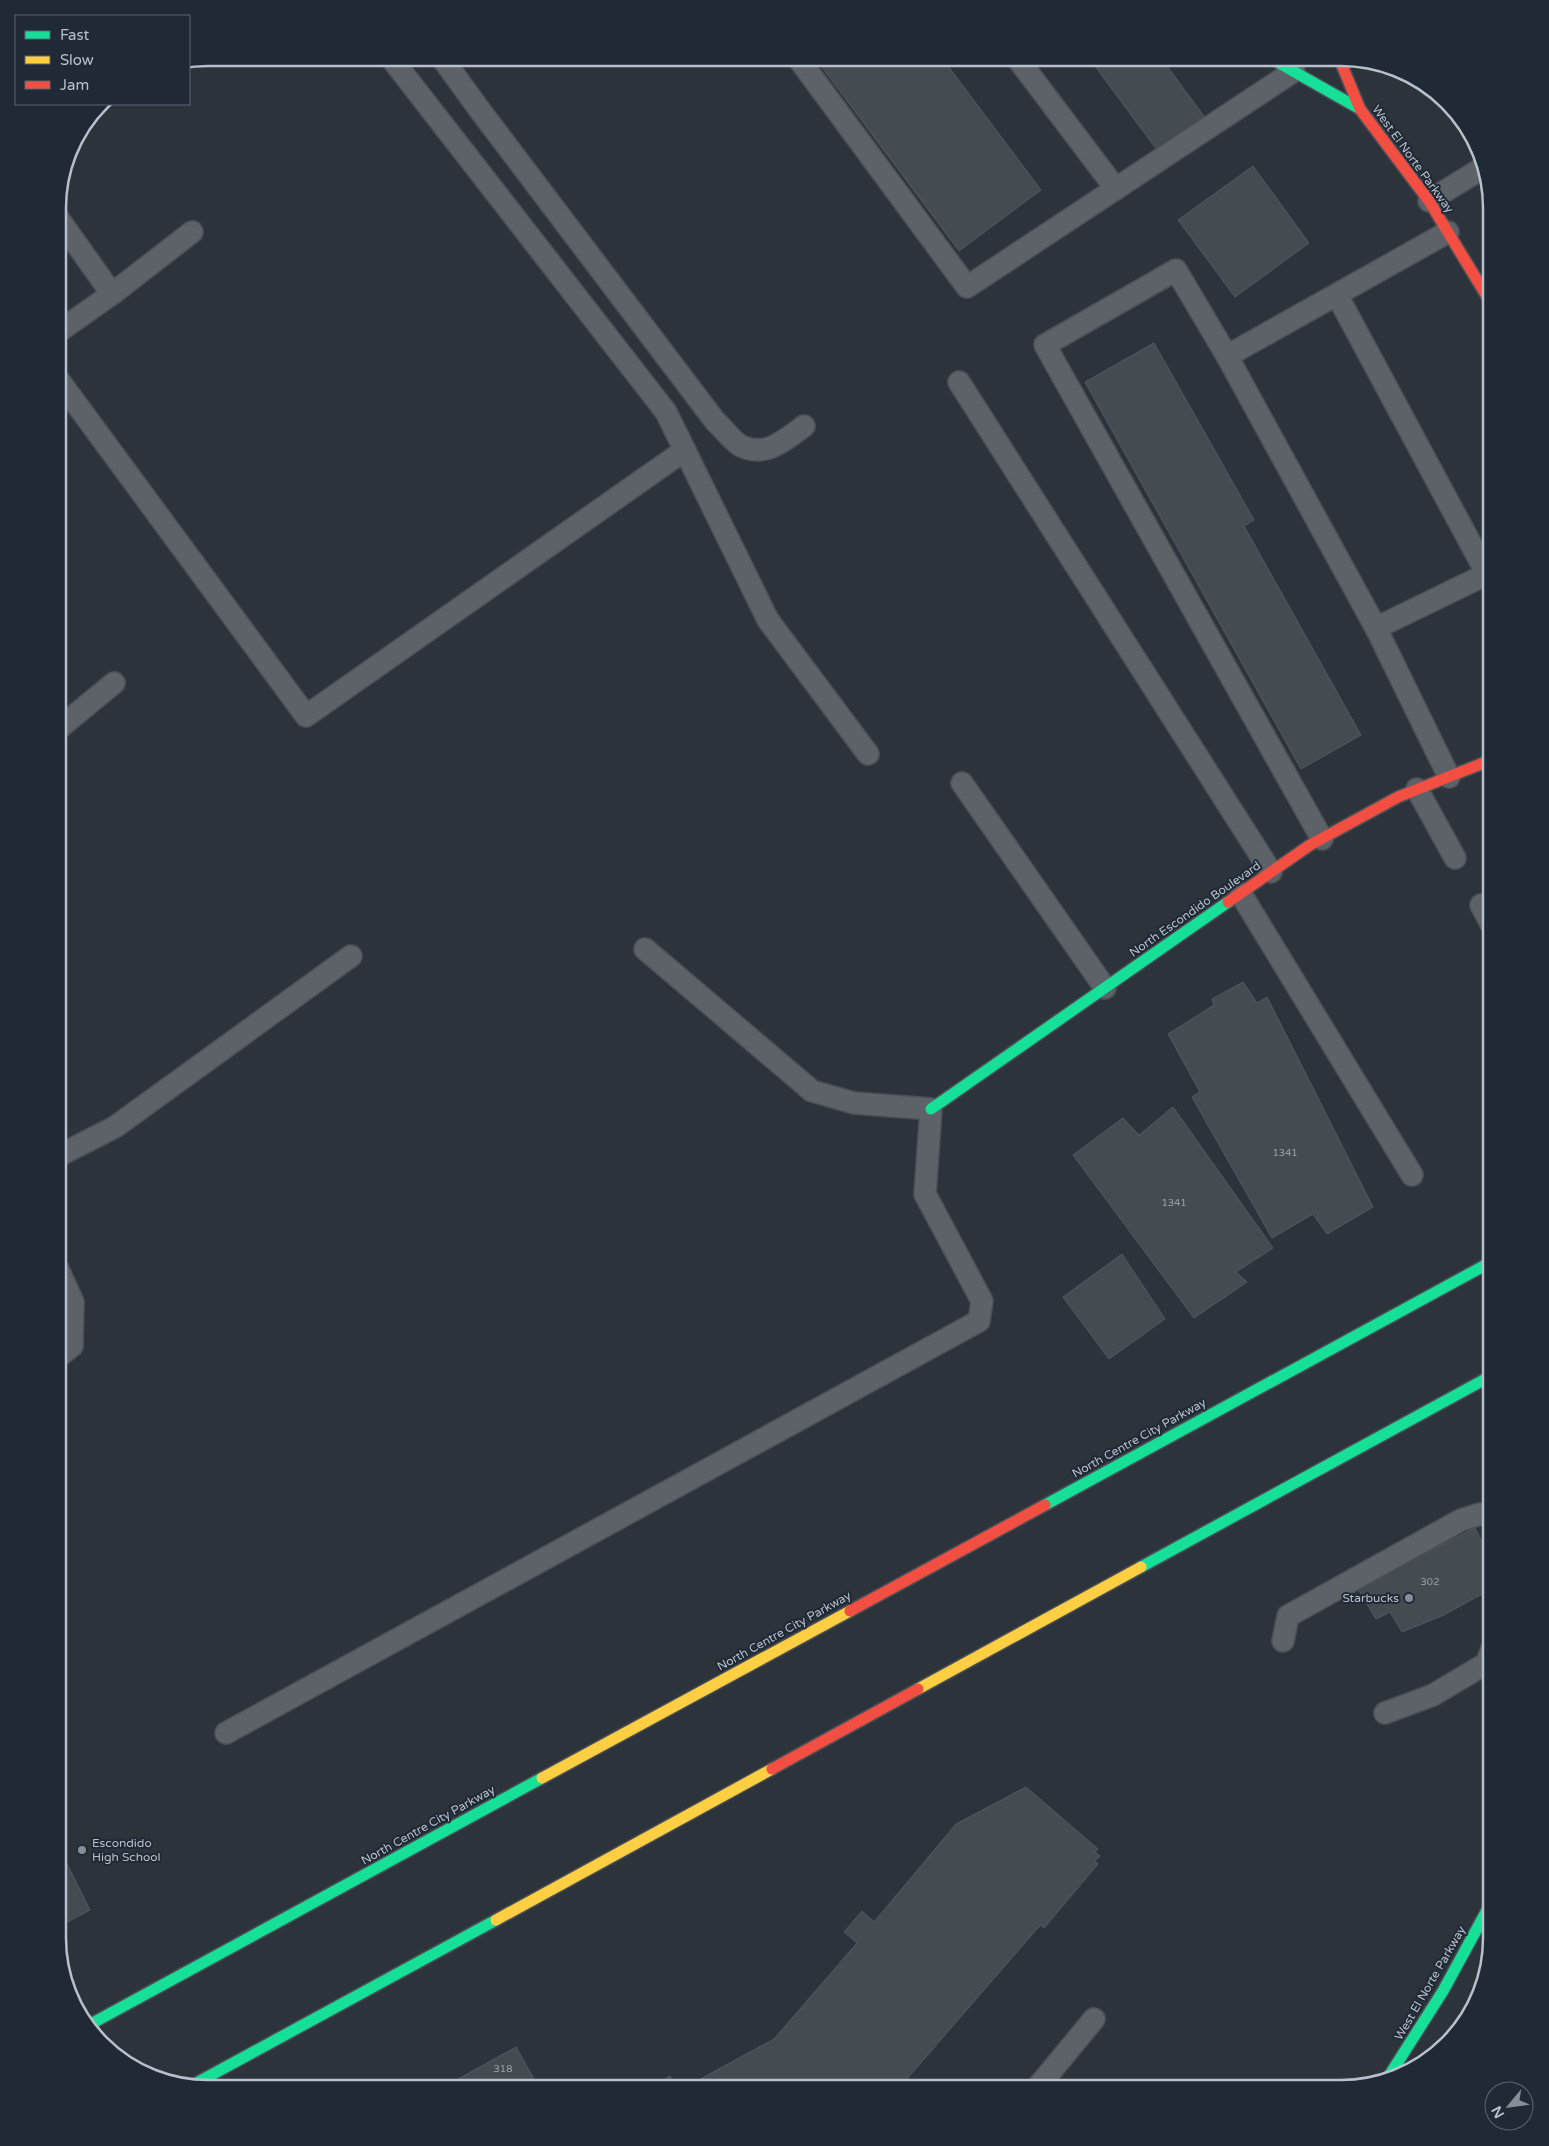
<svg xmlns="http://www.w3.org/2000/svg" width="1549" height="2146" font-family="'Varela Round',sans-serif">
<style>
.building{fill:#444b51;stroke:#545a63}
.lines{fill:none;stroke-linecap:round;stroke-linejoin:round}
.lane-casing{stroke:#4a4f55;stroke-width:24}
.fast-casing{stroke:#4a4f55;stroke-width:14}
.slow-casing{stroke:#4a4f55;stroke-width:14}
.jam-casing{stroke:#4a4f55;stroke-width:14}
.lane{stroke:#5c6268;stroke-width:21}
.fast{stroke:#16e098;stroke-width:11}
.slow{stroke:#ffcf43;stroke-width:11}
.jam{stroke:#f24e42;stroke-width:11}
.poi-dot{fill:#868f99;stroke:#1f2a36;stroke-width:2}
.labels{text-anchor:middle;stroke-width:4;stroke-linejoin:round;paint-order:stroke}
.number-label{font-size:10px;fill:#9aa3ac}
.street-label{font-size:12px;fill:#b7c0cb;stroke:#1f2a36}
.poi-label{font-size:12px;fill:#b7c0cb;stroke:#1f2a36;text-anchor:end}
.rim{fill:none;stroke:#b7c0cb;stroke-width:2.5}
</style>
<rect width="100%" height="100%" fill="#2c333b"/>
<g class="building">
<polygon points="815,58 942,58 1041,190 959,251"/>
<polygon points="1089,58 1161,58 1204,116 1157,150"/>
<polygon points="1253,166 1309,243 1235,297 1178,220"/>
<polygon points="1154,343 1254,520 1244,526 1361,735 1301,769 1085,382"/>
<polygon points="1243,982 1257,1003 1267,997 1373,1207 1327,1234 1313,1214 1272,1238 1192,1097 1200,1092 1168,1034 1214,1005 1212,999"/>
<polygon points="1173,1107 1273,1248 1236,1272 1247,1282 1194,1318 1073,1155 1123,1118 1139,1135"/>
<polygon points="1122,1254 1165,1319 1109,1359 1063,1297"/>
<polygon points="1475,1528 1491,1559 1491,1589 1444,1615 1402,1632 1390,1612 1376,1619 1357,1587"/>
<polygon points="1026,1787 1098,1849 1095,1852 1100,1856 1095,1861 1098,1864 1044,1928 1041,1925 1036,1930 899,2088 684,2088 774,2039 857,1943 844,1932 862,1911 874,1922 956,1824"/>
<polygon points="58,1846 90,1910 58,1927"/>
<polygon points="516,2047 539,2088 442,2088"/>
<polygon points="670,2076 676,2088 649,2088"/>
</g>
<g class="lines">
<g class="lane-casing">
<g id="lane">
<polyline points="391,58 666,412 768,620 868,754"/>
<path d="M442,58l37,51 236,312c8,7 17,20 26,25 25,12 44,-6 63,-20"/>
<polyline points="798,58 967,287 1294,71"/>
<polyline points="1017,58 1116,189"/>
<polyline points="1429,201 1481,169"/>
<polyline points="58,218 112,294"/>
<polyline points="1448,232 1227,356 1376,628 1449,777"/>
<polyline points="1337,295 1487,574 1376,628"/>
<polyline points="58,332 112,294 192,232"/>
<polyline points="1227,356 1176,270 1045,345 1322,839"/>
<polyline points="58,379 306,716 685,450"/>
<polyline points="959,382 1271,872"/>
<polyline points="58,729 114,683"/>
<polyline points="962,783 1105,988"/>
<polyline points="1417,789 1455,858"/>
<polyline points="1241,894 1412,1175"/>
<polyline points="1481,905 1491,924"/>
<polyline points="58,1156 115,1127 351,956"/>
<polyline points="58,1357 72,1346 73,1302 58,1269"/>
<polyline points="1283,1641 1288,1616 1461,1520 1480,1514 1491,1517"/>
<polyline points="1385,1713 1433,1695 1487,1663 1491,1651"/>
<polyline points="226,1733 979,1321 982,1301 925,1194 931,1109 854,1103 812,1091 645,949"/>
<polyline points="1037,2088 1094,2019"/>
</g>
</g>
<g class="fast-casing">
<g id="fast">
<polyline points="1270,58 1360,109"/>
<polyline points="931,1109 1228,902"/>
<polyline points="1045,1505 1491,1262"/>
<polyline points="1141,1567 1491,1376"/>
<polyline points="89,2025 542,1778"/>
<polyline points="1389,2076 1443,1991 1491,1903"/>
<polyline points="191,2086 496,1920"/>
</g>
</g>
<g class="slow-casing">
<g id="slow">
<polyline points="918,1689 1141,1567"/>
<polyline points="542,1778 850,1611"/>
<polyline points="496,1920 772,1769"/>
</g>
</g>
<g class="jam-casing">
<g id="jam">
<polyline points="1339,58 1360,109 1429,201 1491,303"/>
<polyline points="1228,902 1310,845 1398,797 1491,760"/>
<polyline points="850,1611 1045,1505"/>
<polyline points="772,1769 918,1689"/>
</g>
</g>
<use href="#lane" class="lane"/>
<use href="#fast" class="fast"/>
<use href="#slow" class="slow"/>
<use href="#jam" class="jam"/>
</g>
<g class="poi-dot">
<circle cx="1409" cy="1598" r="5"/>
<circle cx="82" cy="1850" r="5"/>
</g>
<g class="labels">
<g class="number-label">
<text x="1285" y="1156">1341</text>
<text x="1174" y="1206">1341</text>
<text x="1430" y="1585">302</text>
<text x="503" y="2072">318</text>
</g>
<g class="street-label">
<text transform="translate(1413 159) rotate(54)" y="4">West El Norte Parkway</text>
<text transform="translate(1195 909) rotate(-35)" y="4">North Escondido Boulevard</text>
<text transform="translate(1139 1438) rotate(-29)" y="4">North Centre City Parkway</text>
<text transform="translate(784 1631) rotate(-29)" y="4">North Centre City Parkway</text>
<text transform="translate(428 1825) rotate(-29)" y="4">North Centre City Parkway</text>
<text transform="translate(1430 1983) rotate(-60)" y="4">West El Norte Parkway</text>
</g>
<g class="poi-label">
<text x="1399" y="1602">Starbucks</text>
<text x="92" y="1847" text-anchor="start">Escondido<tspan x="92" dy="14">High School</tspan></text>
</g>
</g>
<path d="M0 0H1549V2146H0ZM208 66H1341A142 142 0 0 1 1483 208V1938A142 142 0 0 1 1341 2080H208A142 142 0 0 1 66 1938V208A142 142 0 0 1 208 66Z" fill="#1f2a36" fill-rule="evenodd"/>
<path class="rim" d="M208 66H1341A142 142 0 0 1 1483 208V1938A142 142 0 0 1 1341 2080H208A142 142 0 0 1 66 1938V208A142 142 0 0 1 208 66Z"/>
<rect x="15" y="15" width="175" height="90" fill="#1f2a36" stroke="#5c6672"/>
<rect x="25" y="31" width="25" height="8" fill="#16e098" stroke="#5c6672"/>
<text x="60" y="40" font-size="15" fill="#b7c0cb">Fast</text>
<rect x="25" y="56" width="25" height="8" fill="#ffcf43" stroke="#5c6672"/>
<text x="60" y="65" font-size="15" fill="#b7c0cb">Slow</text>
<rect x="25" y="81" width="25" height="8" fill="#f24e42" stroke="#5c6672"/>
<text x="60" y="90" font-size="15" fill="#b7c0cb">Jam</text>
<g transform="translate(1509 2106) rotate(241)"><circle r="24" fill="#1f2a36" stroke="#5c6672"/>
<path d="M0-4L9 19L0 12L-9 19Z" fill="#868f99"/>
<text y="-8" font-size="14" font-weight="bold" text-anchor="middle" fill="#b7c0cb">N</text>
</g>
</svg>
